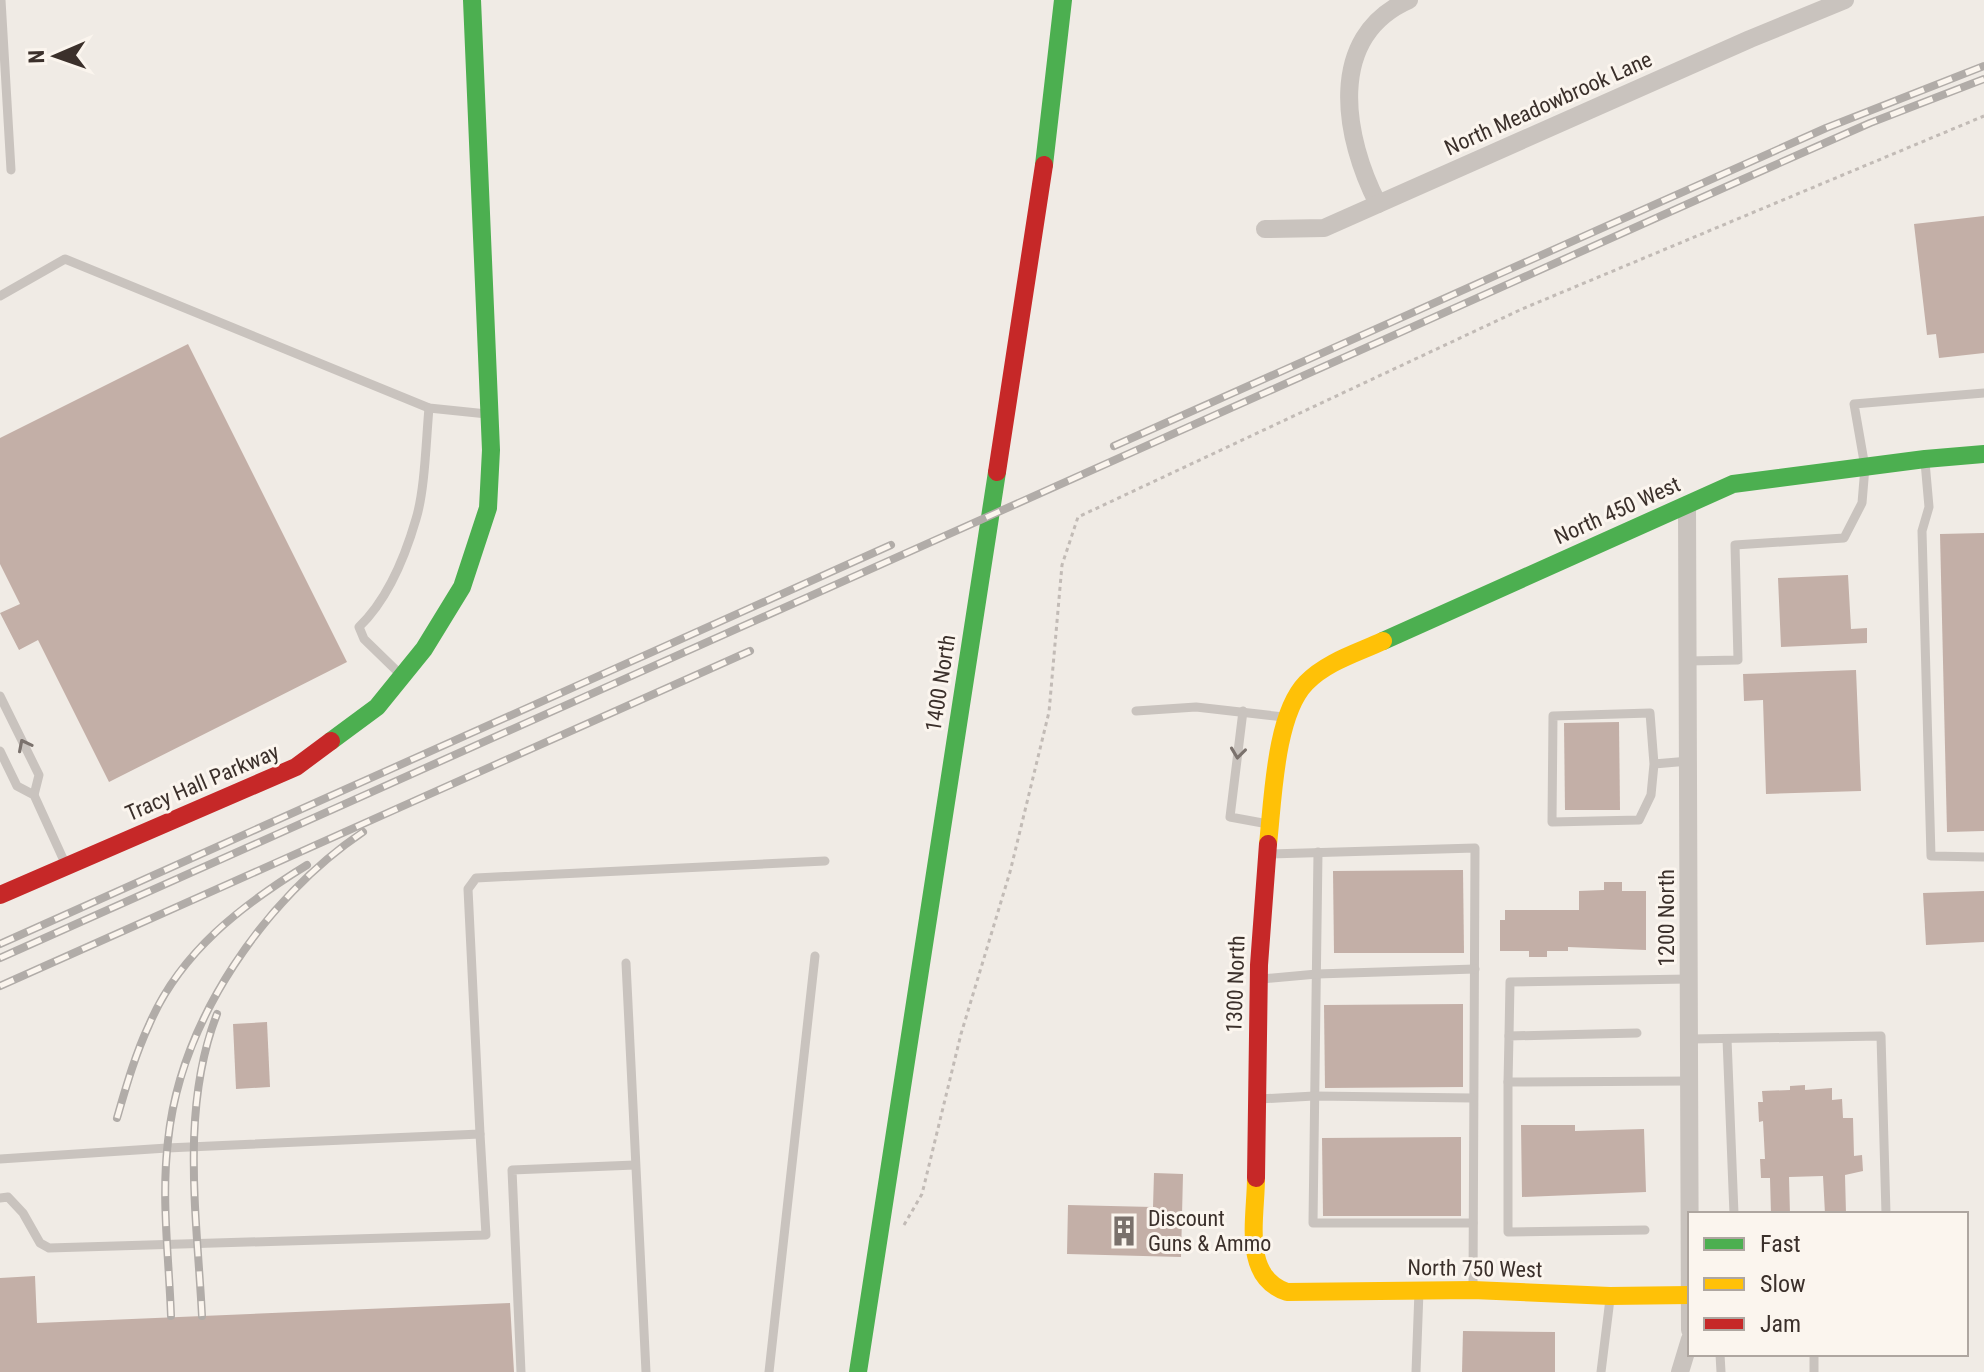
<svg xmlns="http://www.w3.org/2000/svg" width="1984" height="1372" font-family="'Roboto Condensed',sans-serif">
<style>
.building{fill:#c3afa7}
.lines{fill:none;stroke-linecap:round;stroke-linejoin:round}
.path{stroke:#c2bbb6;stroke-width:3;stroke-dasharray:4 4;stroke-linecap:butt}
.lane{stroke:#c9c3be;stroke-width:9}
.street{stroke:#c9c3be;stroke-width:18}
.fast{stroke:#4caf50;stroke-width:18}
.slow{stroke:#ffc107;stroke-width:18}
.jam{stroke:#c62828;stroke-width:18}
.rail-casing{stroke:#b1aca8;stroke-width:8}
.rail{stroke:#fbf5ee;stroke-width:5;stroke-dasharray:15;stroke-linecap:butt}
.oneway{stroke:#7b726d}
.labels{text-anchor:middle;stroke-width:6;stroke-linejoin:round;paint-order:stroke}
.street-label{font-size:22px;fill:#3b302b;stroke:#fbf5ee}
.poi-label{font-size:22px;fill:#3b302b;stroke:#fbf5ee;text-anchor:start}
</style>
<rect width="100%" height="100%" fill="#f0ebe5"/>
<g class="building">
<polygon points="1984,216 1984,353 1939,358 1936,334 1927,335 1914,224"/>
<polygon points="188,344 347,662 109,782 38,640 19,650 0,613 20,604 0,564 0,438"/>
<polygon points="1984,533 1984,831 1947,832 1940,534"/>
<polygon points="1848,575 1851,629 1867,628 1867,643 1781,647 1778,578"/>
<polygon points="1856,670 1861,791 1766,794 1763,700 1744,701 1743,674"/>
<polygon points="1619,722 1620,810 1565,810 1564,723"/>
<polygon points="1463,870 1464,953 1334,953 1333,871"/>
<polygon points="1604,882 1622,882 1622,891 1646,891 1646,950 1568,947 1568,951 1547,951 1547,957 1529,957 1529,951 1500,951 1500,920 1505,920 1505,910 1579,910 1579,891 1604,890"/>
<polygon points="1984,891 1984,942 1926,945 1923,893"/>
<polygon points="1463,1004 1463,1087 1325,1088 1324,1005"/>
<polygon points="267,1022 270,1087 236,1089 233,1024"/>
<polygon points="1805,1085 1805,1090 1832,1088 1832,1100 1842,1099 1843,1118 1853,1118 1854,1156 1862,1155 1863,1171 1845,1175 1846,1214 1825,1214 1823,1176 1789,1177 1790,1214 1771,1214 1770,1178 1761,1178 1760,1159 1765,1159 1763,1121 1759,1122 1758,1102 1763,1102 1762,1091 1790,1090 1790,1086"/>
<polygon points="1521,1125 1575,1125 1575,1131 1644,1129 1646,1192 1522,1197"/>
<polygon points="1461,1137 1461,1216 1323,1216 1322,1138"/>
<polygon points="1154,1173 1183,1174 1181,1257 1067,1254 1068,1205 1153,1207"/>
<polygon points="35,1276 37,1323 510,1303 514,1372 0,1372 0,1278"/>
<polygon points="1463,1331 1555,1332 1555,1372 1462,1372"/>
</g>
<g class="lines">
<polyline class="path" points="904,1225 922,1194 961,1034 1010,872 1049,712 1062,565 1078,517 1522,309 1984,116"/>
<g class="lane">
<polyline points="1,0 11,170"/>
<polyline points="0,296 65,259 429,408 487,414"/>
<polyline points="1925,462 1929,507 1922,531 1931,856 1984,857"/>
<polyline points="1688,661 1738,660 1735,545 1844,538 1862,503 1865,467 1854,404 1984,393"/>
<path d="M401,675l-37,-36 -5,-12c28,-27 46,-70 57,-108 9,-29 10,-79 13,-111"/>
<polyline points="0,696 39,775 34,795"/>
<polyline points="1136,711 1196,707 1284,717"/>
<polyline points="1243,711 1230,817 1268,824"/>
<polyline points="0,751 17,786 34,795 65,863"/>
<polyline points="1654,764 1650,713 1553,716 1552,822 1639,820 1651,795 1654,764 1689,761"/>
<polyline points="1318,852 1313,1223 1473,1223"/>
<polyline points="1269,854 1475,848 1473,1287"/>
<polyline points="626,963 646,1372"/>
<polyline points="1262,979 1317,974 1475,969"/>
<polyline points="1509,1036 1510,982 1689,979"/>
<polyline points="1691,1039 1881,1036 1886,1214"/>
<polyline points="1727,1039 1734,1214"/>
<polyline points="1508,1082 1509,1036 1637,1033"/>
<polyline points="1259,1099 1314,1096 1472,1098"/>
<polyline points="0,1159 167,1148 480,1134 468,889 476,878 825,861"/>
<polyline points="0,1198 8,1197 23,1213 40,1243 49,1248 486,1235 480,1134"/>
<polyline points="1645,1230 1508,1232 1508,1082 1691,1081"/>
<polyline points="1720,1354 1721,1372"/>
<polyline points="1814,1354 1814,1372"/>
<polyline points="521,1372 512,1170 635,1165"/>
<polyline points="769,1372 815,956"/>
<polyline points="1416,1372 1419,1291"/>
<polyline points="1601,1372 1610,1299"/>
</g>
<g class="street">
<path d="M1378,204c-34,-66 -53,-167 31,-204"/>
<polyline points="1265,229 1324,228 1750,39 1845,0"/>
<polyline points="1687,505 1690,1330"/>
<polyline points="1680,1372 1690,1339"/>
</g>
<g class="fast">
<polyline points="1044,165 1063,0"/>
<polyline points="1383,641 1733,484 1925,459 1984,454"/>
<polyline points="331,741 377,707 424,649 462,587 488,508 491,450 472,0"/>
<polyline points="858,1372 997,472"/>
</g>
<g class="slow">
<path d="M1268,844c5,-44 7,-129 38,-161 20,-21 51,-30 77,-42"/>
<path d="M1256,1178c0,39 -15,99 31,114l186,-2 137,6 79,-1"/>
</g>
<g class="jam">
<polyline points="997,472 1044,165"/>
<polyline points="0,895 296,767 331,741"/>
<polyline points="1256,1178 1259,965 1268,844"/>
</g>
<g class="rail-casing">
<g id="rail">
<polyline points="1114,446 1826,128 1984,66"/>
<polyline points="0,944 891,545"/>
<polyline points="0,958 1739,181 1870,123 1984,79"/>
<polyline points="0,986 750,651"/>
<path d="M117,1118c9,-31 18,-63 32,-93 31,-73 93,-120 158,-160"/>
<path d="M171,1316c-2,-58 -10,-117 -3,-175 12,-120 97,-243 195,-309"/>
<path d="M202,1316c-5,-99 -22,-207 15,-302"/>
</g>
</g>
<use href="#rail" class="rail"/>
</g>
<defs><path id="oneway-chevron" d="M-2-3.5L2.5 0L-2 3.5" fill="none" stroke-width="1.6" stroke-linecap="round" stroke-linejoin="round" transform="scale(2)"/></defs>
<g class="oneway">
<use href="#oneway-chevron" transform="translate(24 745) rotate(-117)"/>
<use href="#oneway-chevron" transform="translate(1238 753) rotate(97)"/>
</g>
<defs>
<g id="building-bare" transform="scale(2.4)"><path d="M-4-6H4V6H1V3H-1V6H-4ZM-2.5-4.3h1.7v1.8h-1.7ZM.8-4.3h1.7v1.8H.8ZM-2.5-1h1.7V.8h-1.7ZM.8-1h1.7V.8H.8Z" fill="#7a716c" stroke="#fbf5ee" stroke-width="2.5" paint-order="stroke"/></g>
</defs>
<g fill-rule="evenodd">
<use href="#building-bare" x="1124" y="1231"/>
</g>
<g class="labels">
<g class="street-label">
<text transform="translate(1548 103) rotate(-24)" y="8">North Meadowbrook Lane</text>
<text transform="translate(1617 510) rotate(-24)" y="8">North 450 West</text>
<text transform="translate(940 683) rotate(-81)" y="8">1400 North</text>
<text transform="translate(202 782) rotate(-23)" y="8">Tracy Hall Parkway</text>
<text transform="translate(1666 918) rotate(-90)" y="8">1200 North</text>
<text transform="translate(1235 984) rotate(-88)" y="8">1300 North</text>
<text transform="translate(1475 1268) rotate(1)" y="8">North 750 West</text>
</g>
<g class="poi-label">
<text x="1148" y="1226">Discount<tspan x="1148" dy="25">Guns &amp; Ammo</tspan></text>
</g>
</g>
<rect x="1688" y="1212" width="280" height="144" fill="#fbf5ee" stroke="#aea6a0" stroke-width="2"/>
<rect x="1704" y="1238" width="40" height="12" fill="#4caf50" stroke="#aea6a0" stroke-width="2"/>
<text x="1760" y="1252" font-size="24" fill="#3b302b">Fast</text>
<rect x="1704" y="1278" width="40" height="12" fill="#ffc107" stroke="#aea6a0" stroke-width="2"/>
<text x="1760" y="1292" font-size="24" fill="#3b302b">Slow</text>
<rect x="1704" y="1318" width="40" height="12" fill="#c62828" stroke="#aea6a0" stroke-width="2"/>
<text x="1760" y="1332" font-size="24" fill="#3b302b">Jam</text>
<g transform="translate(56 56) rotate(268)" stroke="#fbf5ee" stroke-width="6" paint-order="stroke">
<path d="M0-6L14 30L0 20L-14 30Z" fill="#3b302b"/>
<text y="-12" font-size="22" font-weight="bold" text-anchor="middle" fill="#3b302b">N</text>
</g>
</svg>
